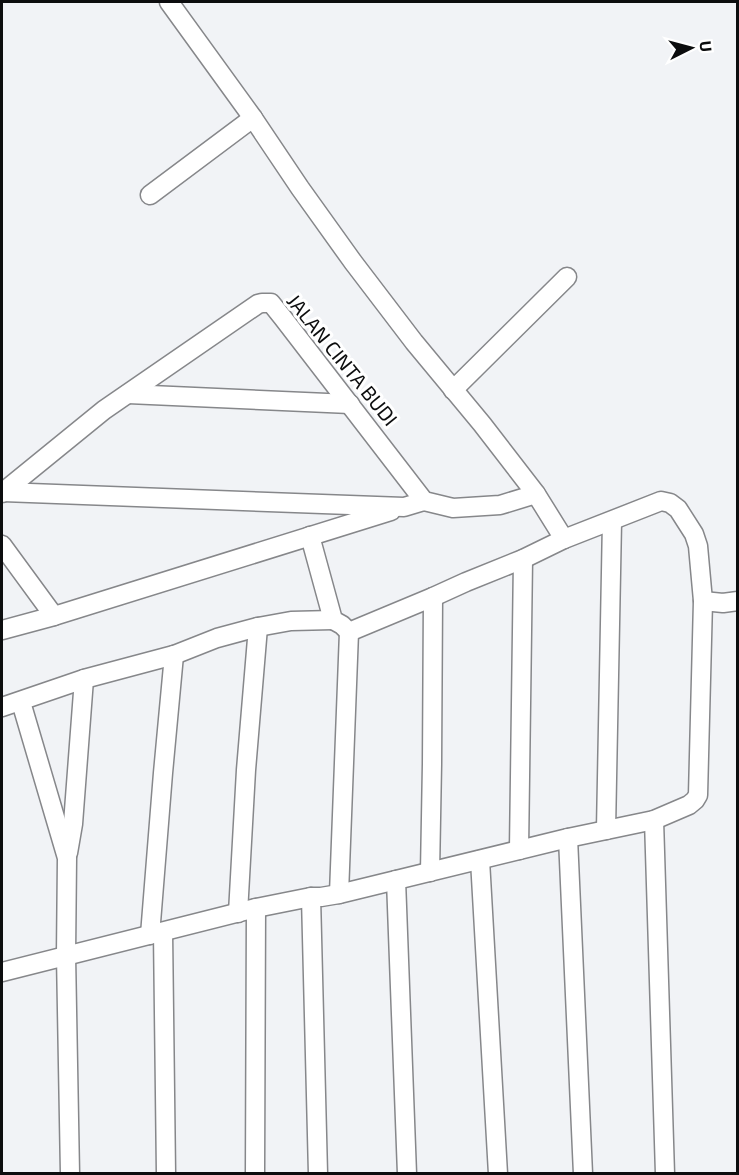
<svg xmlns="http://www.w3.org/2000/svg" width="739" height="1175" font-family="'Exo 2',sans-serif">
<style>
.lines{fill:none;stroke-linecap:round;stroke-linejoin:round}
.street-casing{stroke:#86878a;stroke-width:21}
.street{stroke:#fff;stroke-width:18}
.labels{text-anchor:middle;stroke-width:6;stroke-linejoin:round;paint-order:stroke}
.street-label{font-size:20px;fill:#0c0d0e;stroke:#fff}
</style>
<rect width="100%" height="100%" fill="#f1f3f6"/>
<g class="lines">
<g class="street-casing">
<g id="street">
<polyline points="150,195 253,118"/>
<polyline points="453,390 567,277"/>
<polyline points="128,394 350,404"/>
<polyline points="3,492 404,507 424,501"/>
<polyline points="2,493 104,410 258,304 262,303 271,303 283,318 424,501 453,508 500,505 536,494"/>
<polyline points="310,536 333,620 342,625 349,632 433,597 466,582 523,559 564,539"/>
<polyline points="2,545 54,616"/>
<polyline points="703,601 723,603 738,601"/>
<polyline points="2,630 54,616 391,511"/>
<polyline points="21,702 67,858 66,955 70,1174"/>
<polyline points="2,707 84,679 174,655 217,638 258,627 291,621 333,620"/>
<polyline points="654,820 665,1174"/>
<polyline points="606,830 612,521"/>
<polyline points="568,838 583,1174"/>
<polyline points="519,850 523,559"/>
<polyline points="68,853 73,824 84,679"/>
<polyline points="480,860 498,1174"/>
<polyline points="430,872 432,764 433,597"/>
<polyline points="396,880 407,1174"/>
<polyline points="339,894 349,632"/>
<polyline points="311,897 318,1174"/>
<polyline points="238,913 246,770 258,627"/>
<polyline points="163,932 166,1174"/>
<polyline points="150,935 163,773 174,655"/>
<polyline points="2,972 256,908 311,897 321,897 339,894 568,838 654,820 689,805 695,800 698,795 703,601 698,546 694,534 678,509 670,503 661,501 564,539 536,494 482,424 414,342 353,262 300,188 253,118 169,2"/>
<polyline points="255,1174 256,908"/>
</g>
</g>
<use href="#street" class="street"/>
</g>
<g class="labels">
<g class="street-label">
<text transform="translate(342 360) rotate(51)" y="7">JALAN CINTA BUDI</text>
</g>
</g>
<rect width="739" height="1175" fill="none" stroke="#0c0d0e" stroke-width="6"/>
<g transform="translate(691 48) rotate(84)" stroke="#ffffff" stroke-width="4.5" paint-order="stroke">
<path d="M0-4.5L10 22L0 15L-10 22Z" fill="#0c0d0e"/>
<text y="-9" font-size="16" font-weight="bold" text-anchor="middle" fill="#0c0d0e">U</text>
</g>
</svg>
